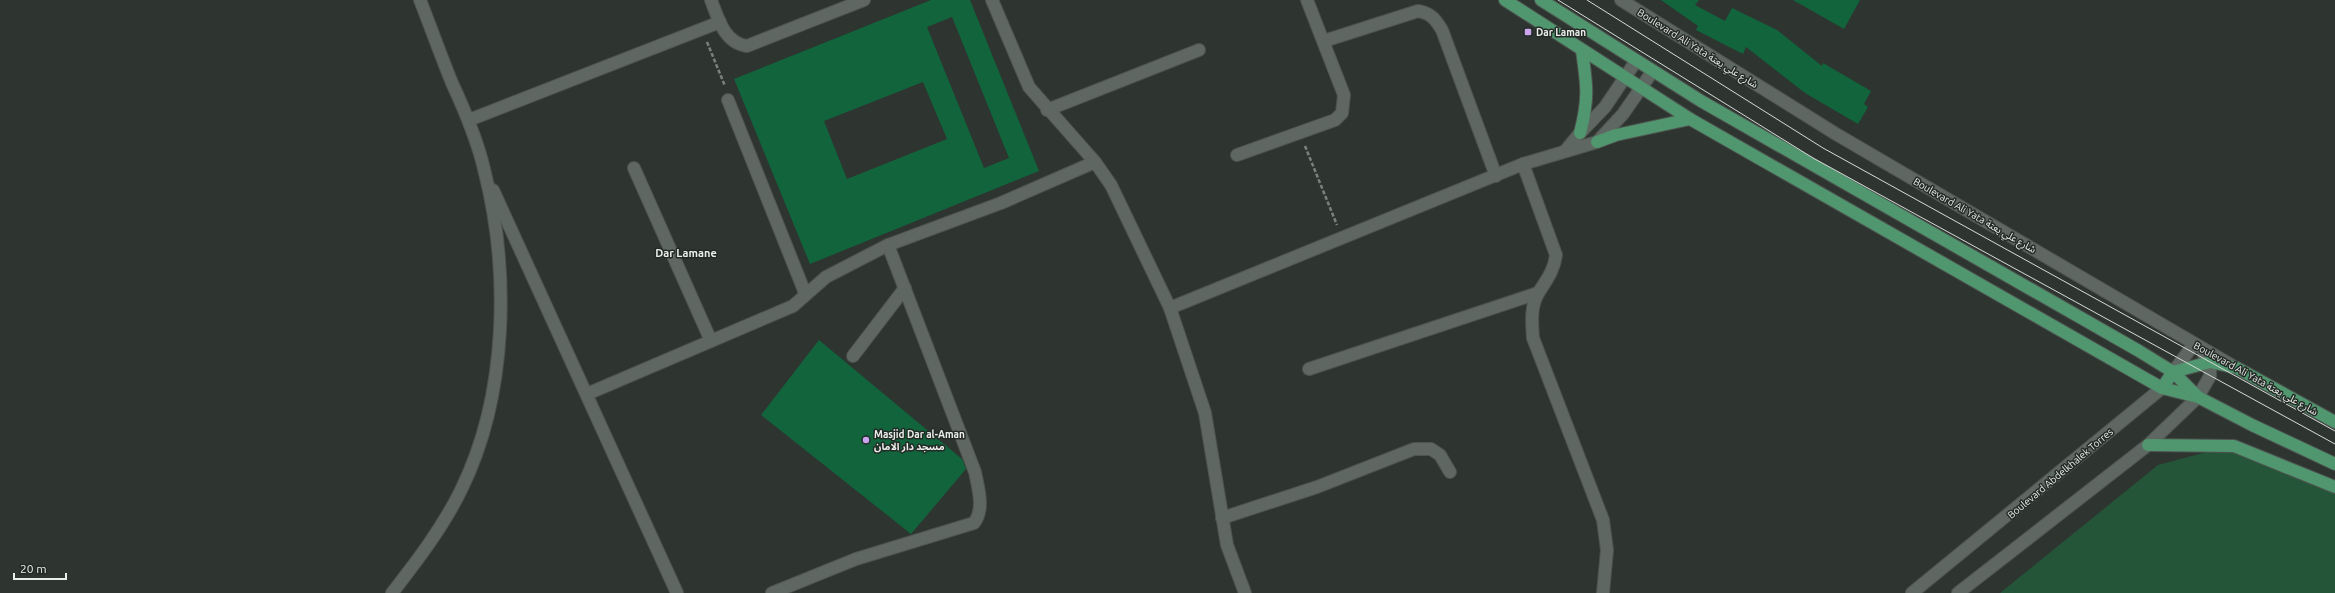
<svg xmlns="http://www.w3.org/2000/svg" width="2335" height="593" font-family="Ubuntu,'Noto Sans Arabic',sans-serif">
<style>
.green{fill:#255539}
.building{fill:#11643c;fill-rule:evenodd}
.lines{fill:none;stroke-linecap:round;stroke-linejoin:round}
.minor-casing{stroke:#4d534f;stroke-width:14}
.major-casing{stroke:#4d534f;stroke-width:14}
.path{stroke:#7c817e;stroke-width:2.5;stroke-dasharray:4 2;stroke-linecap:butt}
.minor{stroke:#5f6762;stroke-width:12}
.major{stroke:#50966f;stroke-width:12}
.tram{stroke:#d6dbd7;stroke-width:1}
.poi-dot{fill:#c8a5ee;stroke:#242a26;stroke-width:1.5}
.labels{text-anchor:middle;stroke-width:3;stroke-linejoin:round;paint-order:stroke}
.poi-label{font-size:10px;font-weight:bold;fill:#eaeeeb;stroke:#242a26;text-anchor:start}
.street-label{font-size:10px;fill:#eaeeeb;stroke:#242a26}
.neighbourhood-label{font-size:11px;font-weight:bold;fill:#eaeeeb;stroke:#242a26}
</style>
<rect width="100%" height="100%" fill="#2e3430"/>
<polygon class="green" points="2222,448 2335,493 2335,593 2000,593 2158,465"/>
<g class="building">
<path d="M931,0h39l69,171 -229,93 -76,-185zM952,17l57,141 -25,10 -57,-141zM923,82l24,57 -100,40 -23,-58z"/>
<polygon points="1661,0 1699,0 1695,5 1725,21 1732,8 1777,30 1822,66 1823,63 1871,91 1864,104 1868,107 1858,124 1805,93 1746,47 1743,54 1696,30 1698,26"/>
<polygon points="1793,0 1860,0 1844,29"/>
<polygon points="819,340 962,459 966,469 911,534 761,415"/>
</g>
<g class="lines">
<g class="minor-casing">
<g id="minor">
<path d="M711,0c7,18 13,43 36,46l117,-46"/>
<polyline points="992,0 1029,87 1095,162 1111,185 1170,308 1205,413 1227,545 1245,593"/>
<polyline points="1621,0 1836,134 2233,366"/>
<path d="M1324,41l94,-30c13,2 18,9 24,19l54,146"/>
<polyline points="728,100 805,293"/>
<polyline points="1047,110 1199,50"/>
<polyline points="469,120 720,22"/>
<polyline points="1566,150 1580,133 1605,107 1636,61"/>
<polyline points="1237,155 1335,120 1342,113 1344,95 1307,0"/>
<path d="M1523,164l33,91c-2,16 -9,24 -17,37 -9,14 -7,31 -6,46l70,182 4,30 -4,43"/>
<polyline points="634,168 711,341"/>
<polyline points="493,190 677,593"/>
<polyline points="1170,308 1523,164 1597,142 1623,114 1652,72"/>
<polyline points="853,356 905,288"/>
<polyline points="1309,369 1538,293"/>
<polyline points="2173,372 2194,344"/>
<polyline points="587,394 793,306 826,277 888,245 1001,203 1095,162"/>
<polyline points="1222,518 1317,487 1414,449 1431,449 1440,455 1450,472"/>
<path d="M392,593c25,-32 51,-66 69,-103 47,-95 49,-220 23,-321 -7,-30 -19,-58 -32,-86 -11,-27 -21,-55 -32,-83"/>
<path d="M772,593l84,-34 118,-36c11,-14 4,-35 1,-51l-87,-227"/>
<polyline points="1912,593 2162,388"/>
<polyline points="1958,593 2148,445 2198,397 2210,376 2210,362 2204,355"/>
</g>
</g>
<g class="major-casing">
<g id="major">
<polyline points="1505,0 1690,119 2162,388 2198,397 2252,425 2335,464"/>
<polyline points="1541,0 1701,101 2139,351 2173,372 2197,396"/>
<path d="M1580,133c9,-34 7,-48 2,-82"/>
<polyline points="1597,142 1616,135 1690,119"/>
<polyline points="2162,388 2173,372 2210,362 2237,368 2335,422"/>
<polyline points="2148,445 2234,446 2335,487"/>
</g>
</g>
<g class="path">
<polyline points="707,42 725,86"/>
<polyline points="1305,146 1337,225"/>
</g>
<use href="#minor" class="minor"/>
<use href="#major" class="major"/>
<g class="tram">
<polyline points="1558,0 1813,158 2335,444"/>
<polyline points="1587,0 1823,148 2335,431"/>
</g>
</g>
<g class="poi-dot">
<rect x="1524" y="28" width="8" height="8" rx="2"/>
<circle cx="866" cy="440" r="4"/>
</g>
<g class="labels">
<g class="poi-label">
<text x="1536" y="36">Dar Laman</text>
<text x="874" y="438">Masjid Dar al-Aman<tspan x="874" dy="12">مسجد دار الامان</tspan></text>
</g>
<g class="street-label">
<text transform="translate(1698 48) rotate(32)" y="4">Boulevard Ali Yata شارع علي يعتة</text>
<text transform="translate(1975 215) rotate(30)" y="4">Boulevard Ali Yata شارع علي يعتة</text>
<text transform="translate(2256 378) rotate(29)" y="4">Boulevard Ali Yata شارع علي يعتة</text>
<text transform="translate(2060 473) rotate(-40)" y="4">Boulevard Abdelkhalek Torres</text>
</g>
<g class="neighbourhood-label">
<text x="686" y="257">Dar Lamane</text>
</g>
</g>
<path d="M14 573v6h52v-6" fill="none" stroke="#eaeeeb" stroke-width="2"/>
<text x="20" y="573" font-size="12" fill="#eaeeeb" stroke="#242a26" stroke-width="3" paint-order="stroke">20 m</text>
</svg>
